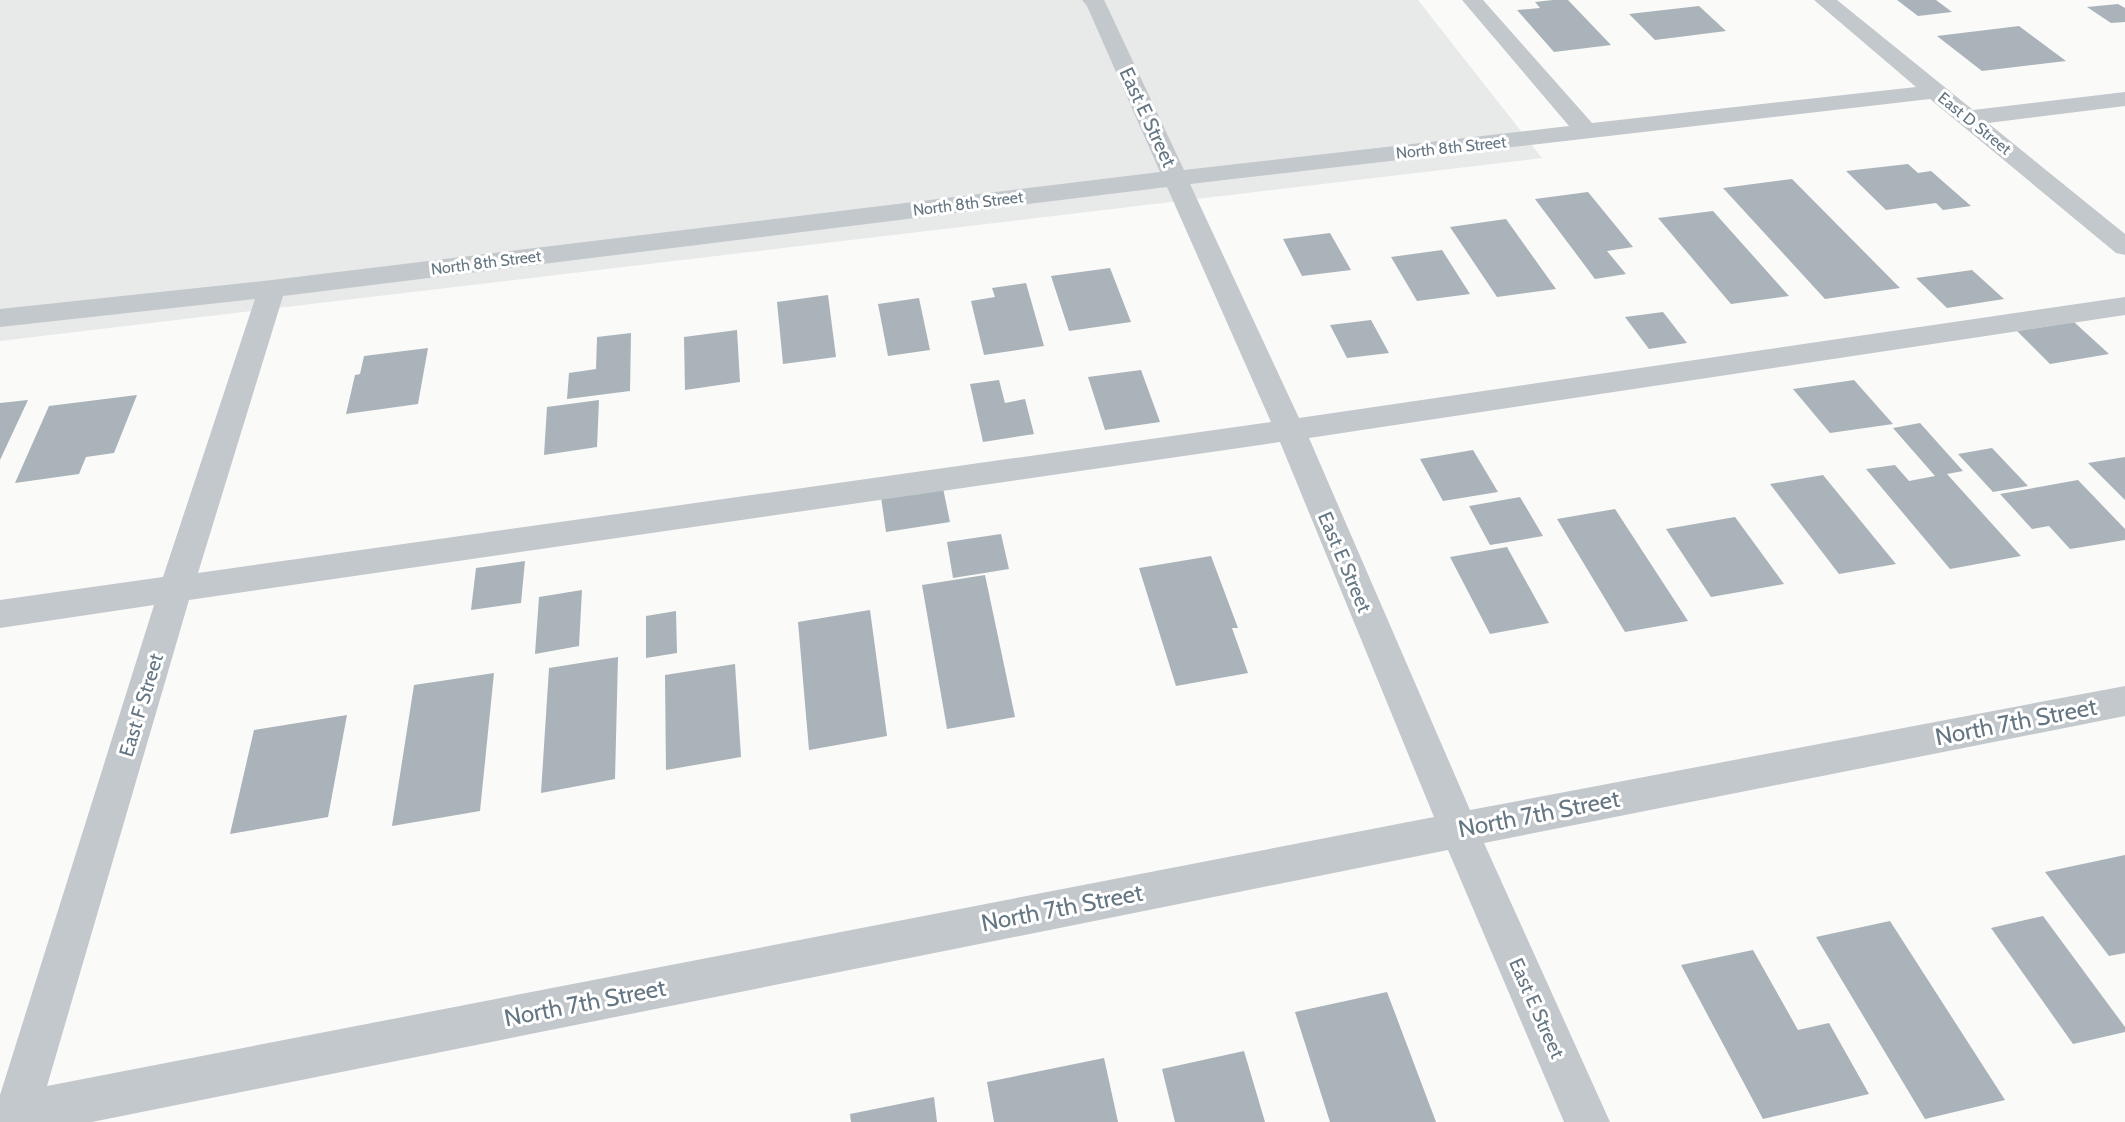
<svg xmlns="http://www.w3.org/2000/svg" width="2125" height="1122" font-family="Cabin,sans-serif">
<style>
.built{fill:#e8e9e9}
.building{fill:#aab3b9}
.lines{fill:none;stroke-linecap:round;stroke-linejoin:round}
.minor{fill:#c3c8cc;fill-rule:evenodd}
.labels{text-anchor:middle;stroke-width:6;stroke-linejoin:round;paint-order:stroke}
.far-street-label{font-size:16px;fill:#657683;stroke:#fff}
.street-label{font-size:20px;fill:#657683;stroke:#fff}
.near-street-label{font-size:24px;fill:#657683;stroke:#fff}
</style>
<rect width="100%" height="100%" fill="#fafaf8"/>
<polygon class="built" points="0,0 1418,0 1542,158 0,341"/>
<g class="building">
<polygon points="1553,0 1568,0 1611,45 1554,52 1517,10 1540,8 1535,2"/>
<polygon points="1897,0 1936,0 1952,12 1918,16"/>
<polygon points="2118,4 2125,8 2125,22 2111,23 2087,7"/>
<polygon points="1699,6 1726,31 1655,40 1629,14"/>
<polygon points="2019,26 2066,61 1982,71 1937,36"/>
<polygon points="1908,164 1918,173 1931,171 1971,206 1943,210 1936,203 1886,210 1846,171"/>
<polygon points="1792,179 1900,288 1825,299 1723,188"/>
<polygon points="1588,192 1633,247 1607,251 1626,274 1595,279 1535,199"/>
<polygon points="1713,211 1789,296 1731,304 1658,218"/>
<polygon points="1506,219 1556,289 1497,297 1450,227"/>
<polygon points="1330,233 1351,270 1302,276 1283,239"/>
<polygon points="1442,250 1470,294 1417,301 1391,257"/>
<polygon points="1110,268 1131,322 1069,331 1051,276"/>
<polygon points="1972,270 2004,299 1947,308 1916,278"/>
<polygon points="1026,283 1044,346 984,355 971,301 995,297 992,288"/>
<polygon points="828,295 836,357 783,364 777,302"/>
<polygon points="919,298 930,350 888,356 878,304"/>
<polygon points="1663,312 1687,343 1649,349 1625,317"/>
<polygon points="1371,320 1389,353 1347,358 1330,325"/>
<polygon points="2074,322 2109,354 2050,364 2017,331"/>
<polygon points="737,330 740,382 685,390 684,337"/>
<polygon points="631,333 630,391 567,399 569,373 596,369 597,337"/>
<polygon points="428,348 418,404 346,414 355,375 360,374 364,356"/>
<polygon points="1141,370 1160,422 1105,430 1088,377"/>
<polygon points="999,380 1005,403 1025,399 1034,434 983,442 970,384"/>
<polygon points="1854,380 1893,424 1830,433 1793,389"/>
<polygon points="137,395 114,453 86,457 79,474 15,483 49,406"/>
<polygon points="28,400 0,460 0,403"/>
<polygon points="599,400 597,447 544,455 547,407"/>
<polygon points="1920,423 1963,471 1947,474 2021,556 1950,569 1866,469 1895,465 1909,481 1935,476 1893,428"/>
<polygon points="1992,448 2028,486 1993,492 1958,454"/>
<polygon points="1473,450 1498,492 1443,501 1420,459"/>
<polygon points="2125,457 2125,500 2088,463"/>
<polygon points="1823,475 1896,564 1839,574 1770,484"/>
<polygon points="2078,480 2125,529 2125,540 2070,549 2049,526 2032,529 2000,494"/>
<polygon points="943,488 950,522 886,532 881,497"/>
<polygon points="1520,497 1543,536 1490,545 1469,506"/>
<polygon points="1615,509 1688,621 1625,632 1557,519"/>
<polygon points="1735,517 1784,584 1711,597 1666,529"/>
<polygon points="1001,534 1009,569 953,578 947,542"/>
<polygon points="1507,547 1549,623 1490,634 1450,557"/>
<polygon points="1211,556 1238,628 1232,628 1248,673 1176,686 1139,568"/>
<polygon points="525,561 521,603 471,610 476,568"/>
<polygon points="985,575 1015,717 947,729 922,585"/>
<polygon points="582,590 579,646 535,654 539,597"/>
<polygon points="870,610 887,736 809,750 798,622"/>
<polygon points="676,611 677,653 646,658 646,616"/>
<polygon points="618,657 615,779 541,793 549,668"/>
<polygon points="735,664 741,757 666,770 665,675"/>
<polygon points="494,673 480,811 392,826 414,685"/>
<polygon points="347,715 328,817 230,834 254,730"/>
<polygon points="2125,855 2125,953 2109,956 2045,872"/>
<polygon points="2043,916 2125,1027 2125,1032 2073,1044 1991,928"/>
<polygon points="1890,921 2005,1100 1925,1119 1816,937"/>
<polygon points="1753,950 1798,1030 1829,1023 1869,1094 1763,1119 1681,965"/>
<polygon points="1387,992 1436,1122 1330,1122 1295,1012"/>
<polygon points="1244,1051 1265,1122 1175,1122 1162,1069"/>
<polygon points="1104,1058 1118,1122 994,1122 987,1082"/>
<polygon points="934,1097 937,1122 851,1122 850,1114"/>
</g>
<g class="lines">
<path class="minor" d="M1082,0h22l2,4 78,166 385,-44 -107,-126h21l109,123 324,-36 -102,-87h23l136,110 152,-18v14l-137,17 137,111v21l-9,-2 -186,-154 -740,85 109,234 826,-121v18l-816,123 161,372 655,-124v30l-641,127 126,279h-46l-116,-272 -1356,272h-92v-27l154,-490 -154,23v-28l163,-23 92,-278 -255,28v-18l272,-29 888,-108 -73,-166zM1167,187l104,235 -1073,151 85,-277zM1280,442l154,375 -1387,269 142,-486z"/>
</g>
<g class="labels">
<g class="far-street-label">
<text transform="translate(1975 123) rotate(39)" y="6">East D Street</text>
<text transform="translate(1451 147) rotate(-6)" y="6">North 8th Street</text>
<text transform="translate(968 203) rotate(-7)" y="6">North 8th Street</text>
<text transform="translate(486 262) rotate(-7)" y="6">North 8th Street</text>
</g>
<g class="street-label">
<text transform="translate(1148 117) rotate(65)" y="7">East E Street</text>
<text transform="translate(1345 562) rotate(67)" y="7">East E Street</text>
<text transform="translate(141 705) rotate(-73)" y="7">East F Street</text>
<text transform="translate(1537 1008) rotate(66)" y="7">East E Street</text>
</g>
<g class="near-street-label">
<text transform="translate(2016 722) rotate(-11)" y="8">North 7th Street</text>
<text transform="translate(1539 814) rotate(-11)" y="8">North 7th Street</text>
<text transform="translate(1062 908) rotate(-11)" y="8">North 7th Street</text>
<text transform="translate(585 1003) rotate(-11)" y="8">North 7th Street</text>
</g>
</g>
</svg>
